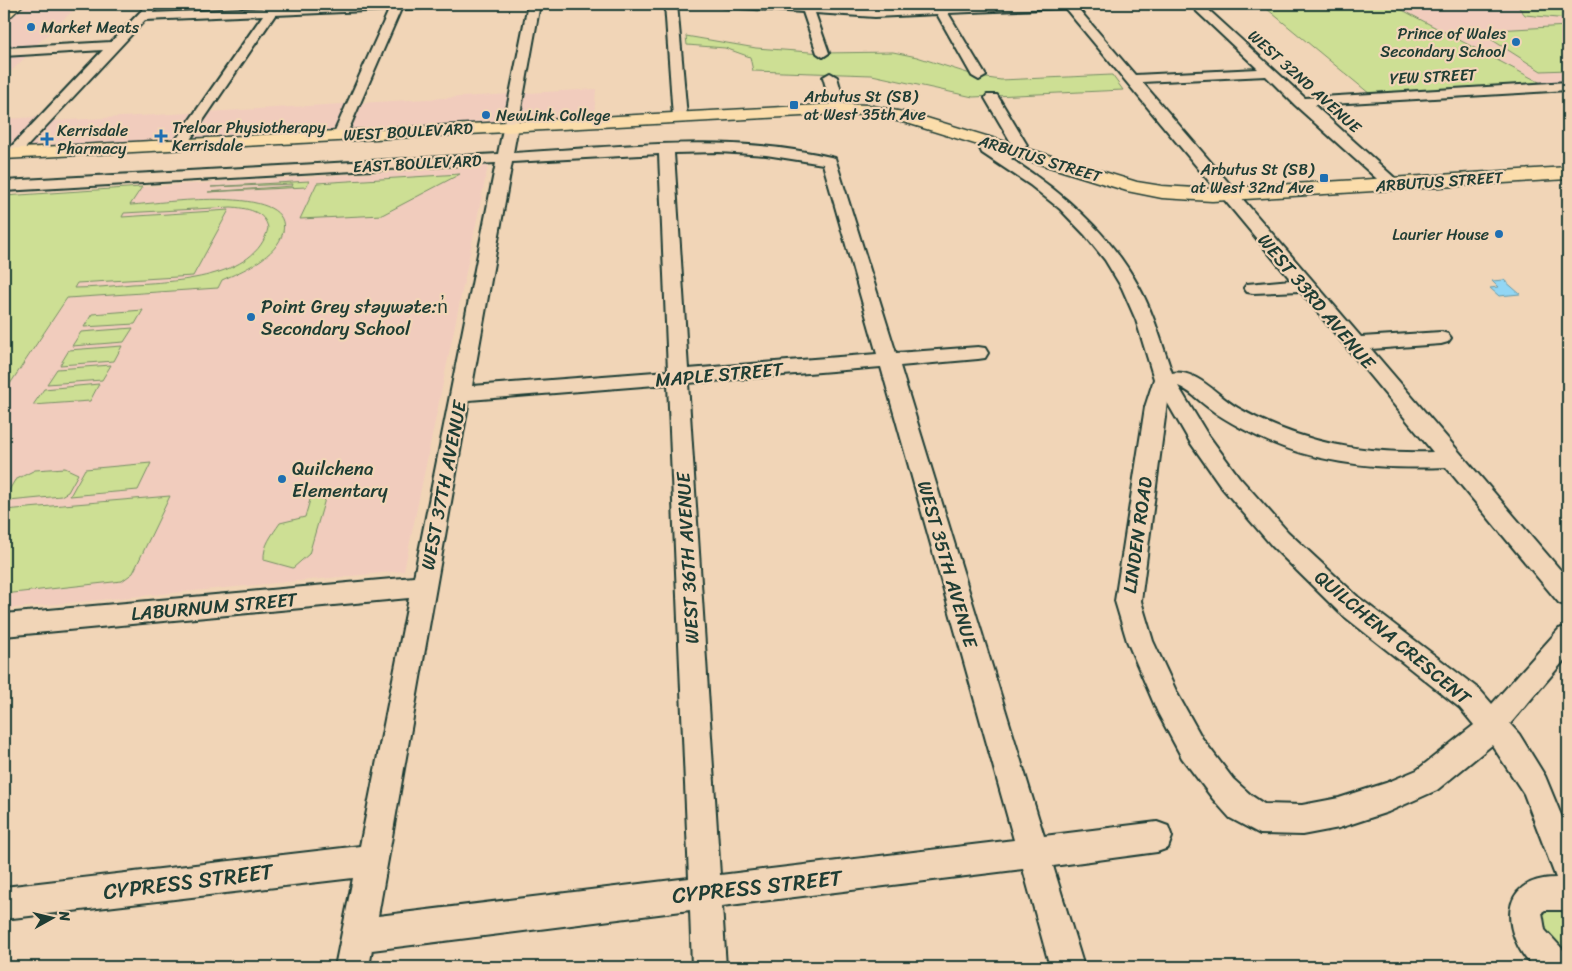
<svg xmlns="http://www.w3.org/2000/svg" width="1572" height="971" font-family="Sriracha,sans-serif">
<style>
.built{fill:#f1ccbd}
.green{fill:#cddf94;stroke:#768e64;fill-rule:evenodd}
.water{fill:#92d6f4;stroke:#6499a7}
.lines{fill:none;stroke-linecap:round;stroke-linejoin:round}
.minor-casing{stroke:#1f3d34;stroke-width:4}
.major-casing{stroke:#1f3d34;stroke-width:3}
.minor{fill:#f1d5b7;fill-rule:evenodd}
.major{fill:#fbddab;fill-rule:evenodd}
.poi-dot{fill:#1f6fb2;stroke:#f1d5b7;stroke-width:2}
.labels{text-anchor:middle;stroke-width:4.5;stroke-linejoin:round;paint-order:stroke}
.far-poi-label{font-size:16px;fill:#1f3d34;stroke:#f1d5b7;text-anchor:start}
.far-street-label{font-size:16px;fill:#1f3d34;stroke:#f1d5b7}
.street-label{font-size:19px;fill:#1f3d34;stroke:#f1d5b7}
.poi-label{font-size:19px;fill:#1f3d34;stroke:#f1d5b7;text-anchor:start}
.near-street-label{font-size:22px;fill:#1f3d34;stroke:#f1d5b7}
</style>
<rect width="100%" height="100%" fill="#f1d5b7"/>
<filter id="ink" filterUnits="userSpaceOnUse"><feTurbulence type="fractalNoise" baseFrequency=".02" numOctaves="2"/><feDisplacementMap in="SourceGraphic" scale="10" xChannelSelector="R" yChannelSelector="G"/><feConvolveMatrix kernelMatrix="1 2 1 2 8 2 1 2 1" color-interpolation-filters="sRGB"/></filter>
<g filter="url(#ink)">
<g class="built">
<polygon points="28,4 80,4 34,47 4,49 4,24"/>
<polygon points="1391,4 1568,4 1568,81 1541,83"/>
<polygon points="27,54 27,56 4,78 4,55"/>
<polygon points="596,89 594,117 4,149 4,119 38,117 35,122"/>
<polygon points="488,166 404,571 4,609 4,393 142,187"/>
</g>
<g class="green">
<polygon points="1261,4 1391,4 1541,83 1370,94"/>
<polygon points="1516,4 1568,4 1568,19 1525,15"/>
<polygon points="1568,26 1568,70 1541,71 1478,31"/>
<polygon points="686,36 756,48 823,53 893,52 917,57 980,77 1001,80 1112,75 1123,90 973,97 872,75 753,71 750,57 725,48 687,45"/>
<polygon points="460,174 382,215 300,219 317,183"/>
<polygon points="309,181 306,187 208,192 292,186 293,184 211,187"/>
<path d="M142,187l-12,18c26,-1 164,-23 153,27 -6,25 -41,39 -61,48l-4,8 -151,10 -63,95v-197zM231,207c15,1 34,4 37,21 -11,51 -96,54 -136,56 -19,2 -39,4 -58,4l3,-5 116,-7 36,-66 -107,7 2,-4z"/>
<polygon points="143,310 135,324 84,327 92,314"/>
<polygon points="133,328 124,342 72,346 81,332"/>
<polygon points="122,346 114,361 60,365 69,350"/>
<polygon points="111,365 102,380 47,384 57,369"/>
<polygon points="99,384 90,401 33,405 44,389"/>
<polygon points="151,463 138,490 70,496 85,469"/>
<polygon points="65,468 78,474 68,492 61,496 9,501 5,497 15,480 35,470"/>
<path d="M327,492l-18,62 -16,14 -29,-8c-1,-15 8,-25 16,-37l25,-6 7,-24z"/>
<polygon points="170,496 133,573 122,581 4,594 4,510"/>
<polygon points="1550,909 1560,911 1568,916 1568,961 1560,956 1537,917 1541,911"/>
</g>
<polygon class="water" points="1504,280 1520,294 1499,296 1490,288 1498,287 1492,281"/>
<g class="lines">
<g class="minor-casing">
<g id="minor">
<polygon points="148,4 156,4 158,6 152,13 268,8 271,4 283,4 280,8 371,4 453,4 447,7 401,9 345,138 335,138 333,135 389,10 275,15 185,147 175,147 173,144 263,15 145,20 18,156 8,156 6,153 8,150 103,50 4,56 4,48 111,42"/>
<path d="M528,4h12l-27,149c107,-6 217,-21 322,5l61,195 82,-6 7,1 3,5 -3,5 -7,1 -78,7 144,470 113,-14 11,4 4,11 -4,11 -11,4 -104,14 31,101h-34l-27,-98 -301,37 4,61h-34l-2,-57 -318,40 -3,17h-34l18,-89 -349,41v-32l356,-41 49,-248 -405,38v-22l410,-37 82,-414 -492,28v-10l494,-27zM719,152l47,3 57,9 54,190 -189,15 -14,-216zM659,154l9,217 -196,15 40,-224zM881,367l133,473 -294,35 -32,-492zM668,384l21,494 -311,38 91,-516z"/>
<polygon points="665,4 677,4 687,117 685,120 675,120 673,117"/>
<path d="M718,4h94v2l63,3 58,-2 -2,-3h12l1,2 130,-2 61,71 123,-6 -69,-65h13l103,94 263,-16v8l-254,15 84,76 2,3 -2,3h-12l-91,-82 -29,-29 -124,6 219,255 80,-5 7,2 3,4 -3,4 -7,2 -70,5 197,230v27l-9,-3 -113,-136c-71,3 -142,-4 -205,-39 -11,-6 -22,-12 -32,-20 -10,-7 -20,-18 -31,-22l28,46 33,45 49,55 70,65 122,93 12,14 67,-75 9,-3v30l-58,68 9,10 26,42 23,56v78h-23l-3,2 3,18 23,25v12h-35c-31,-33 -37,-89 23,-89l-32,-84 -32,-49 -55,45 -49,22 -49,16 -37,7 -42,-1 -30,-16 -17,-19 -31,-41 -24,-45 -31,-72 -12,-40 30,-194 9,-28 -18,-59 -14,-32 -17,-28 -20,-25 -25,-26 -30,-24 -48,-32 -6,-13 2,-3h10l5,11 8,4 11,-8 -27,-46 2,-3h10l30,50 -16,14c52,34 98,73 128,128 15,27 23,57 33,86 25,-4 45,23 66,35 62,35 124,46 195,44l-133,-161 -47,2 -6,-1 -3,-4 3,-4 44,-4 -226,-272 -117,5 38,63 -7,4 -7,-4 -35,-62 -62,3 -60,-4 14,40 -6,4 -6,-4 -14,-41 -79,-5zM1167,402l23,40 33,47 49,57 68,67 120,95 14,17 -57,45 -31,13 -47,15 -37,7 -38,-1 -12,-8 -19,-17 -31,-41 -24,-43 -25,-54 -12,-40z"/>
<polygon points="830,73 837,77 846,109 844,112 834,112 832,109 823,77"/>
</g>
</g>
<g class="major-casing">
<g id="major">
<polygon points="9,4 24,4 9,18 4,19 4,8"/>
<polygon points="839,104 868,105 917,115 1137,182 1162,186 1212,189 1568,167 1568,179 1212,201 1162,198 1127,191 907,123 868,115 839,114 4,159 4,149"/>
</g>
</g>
<use href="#minor" class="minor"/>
<use href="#major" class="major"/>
</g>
</g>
<g class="poi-dot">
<circle cx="31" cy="27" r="5"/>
<circle cx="1516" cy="42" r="5"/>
<rect x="789" y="100" width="10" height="10" rx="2.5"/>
<circle cx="486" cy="115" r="5"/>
<path d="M158.5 128.5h5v5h5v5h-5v5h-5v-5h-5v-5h5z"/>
<path d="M44.5 131.5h5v5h5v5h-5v5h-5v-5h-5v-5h5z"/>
<rect x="1319" y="173" width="10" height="10" rx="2.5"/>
<circle cx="1499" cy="234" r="5"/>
<circle cx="251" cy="317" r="5"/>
<circle cx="282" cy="479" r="5"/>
</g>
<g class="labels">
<g class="far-poi-label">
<text x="41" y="33">Market Meats</text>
<text x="1506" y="39" text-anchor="end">Prince of Wales<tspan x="1506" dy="18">Secondary School</tspan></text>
<text x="804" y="102">Arbutus St (SB)<tspan x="804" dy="18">at West 35th Ave</tspan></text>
<text x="496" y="121">NewLink College</text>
<text x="172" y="133">Treloar Physiotherapy<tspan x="172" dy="18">Kerrisdale</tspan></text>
<text x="57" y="136">Kerrisdale<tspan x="57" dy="18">Pharmacy</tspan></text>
<text x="1314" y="175" text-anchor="end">Arbutus St (SB)<tspan x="1314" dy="18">at West 32nd Ave</tspan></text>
<text x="1489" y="240" text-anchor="end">Laurier House</text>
</g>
<g class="far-street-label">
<text transform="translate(1433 76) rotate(-3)" y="6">YEW STREET</text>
<text transform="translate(1305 81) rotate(42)" y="6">WEST 32ND AVENUE</text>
<text transform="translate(408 131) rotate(-3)" y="6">WEST BOULEVARD</text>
<text transform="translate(1040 158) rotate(17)" y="6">ARBUTUS STREET</text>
<text transform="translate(417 163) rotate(-3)" y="6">EAST BOULEVARD</text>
<text transform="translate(1439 181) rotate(-4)" y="6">ARBUTUS STREET</text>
</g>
<g class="street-label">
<text transform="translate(1317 301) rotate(50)" y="7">WEST 33RD AVENUE</text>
<text transform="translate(719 374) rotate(-5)" y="7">MAPLE STREET</text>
<text transform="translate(443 485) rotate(-79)" y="7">WEST 37TH AVENUE</text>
<text transform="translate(1137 535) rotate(-82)" y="7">LINDEN ROAD</text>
<text transform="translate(687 558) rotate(-93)" y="7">WEST 36TH AVENUE</text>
<text transform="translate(948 564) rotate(74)" y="7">WEST 35TH AVENUE</text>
<text transform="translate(214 606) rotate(-5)" y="7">LABURNUM STREET</text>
<text transform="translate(1393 637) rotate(40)" y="7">QUILCHENA CRESCENT</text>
</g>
<g class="poi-label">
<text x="261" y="313">Point Grey stəywəte:n̓<tspan x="261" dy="22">Secondary School</tspan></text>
<text x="292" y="475">Quilchena<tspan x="292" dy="22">Elementary</tspan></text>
</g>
<g class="near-street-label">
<text transform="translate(188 881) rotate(-7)" y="8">CYPRESS STREET</text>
<text transform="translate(757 886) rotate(-6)" y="8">CYPRESS STREET</text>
</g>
</g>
<rect width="1572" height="971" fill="none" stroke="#f1d5b7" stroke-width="20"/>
<rect x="10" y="10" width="1552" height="951" fill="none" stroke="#1f3d34" stroke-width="2" filter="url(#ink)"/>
<g transform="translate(52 918) rotate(82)" stroke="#f1d5b7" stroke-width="4" paint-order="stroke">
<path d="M0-4L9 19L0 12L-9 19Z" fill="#1f3d34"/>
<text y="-8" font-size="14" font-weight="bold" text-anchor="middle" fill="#1f3d34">N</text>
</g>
</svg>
